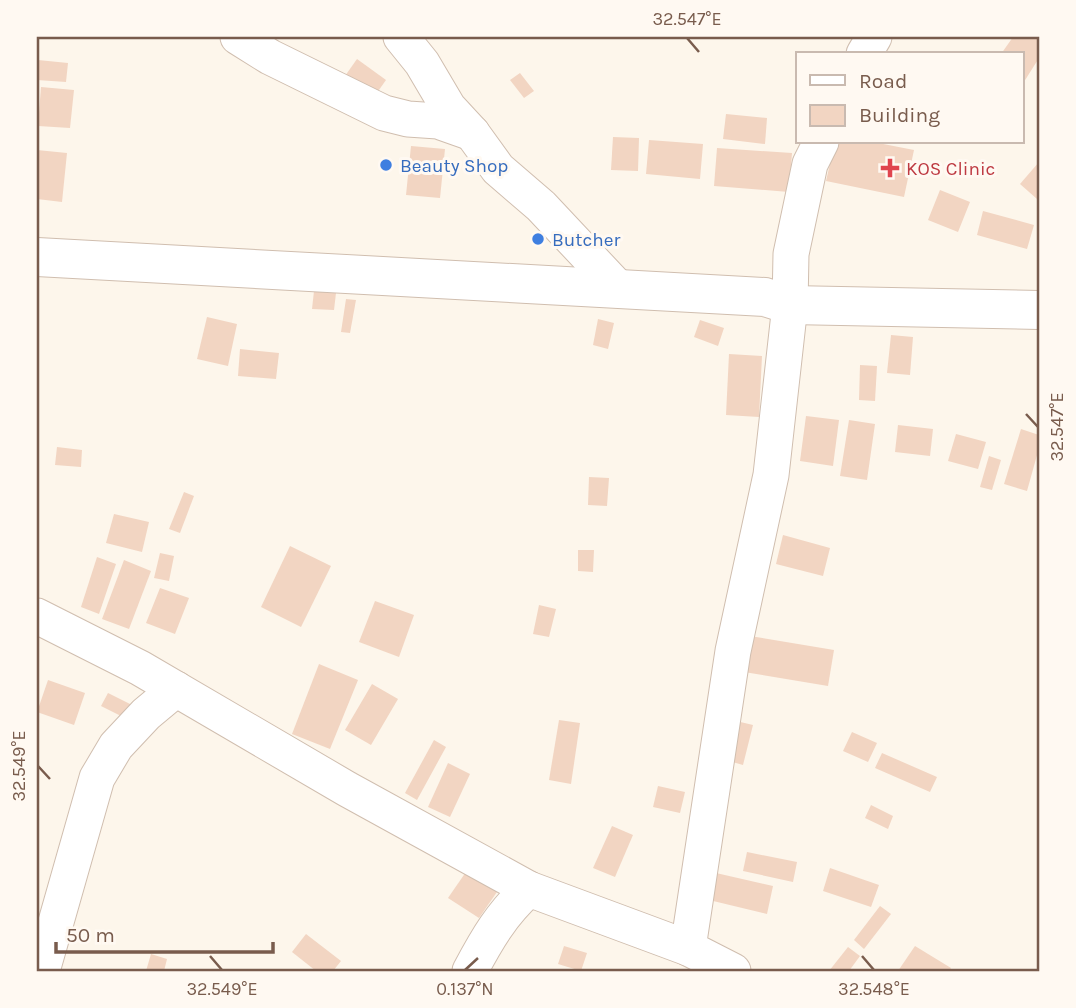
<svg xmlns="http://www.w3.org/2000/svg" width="1076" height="1008" font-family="Karla,sans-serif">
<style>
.building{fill:#f2d5c2}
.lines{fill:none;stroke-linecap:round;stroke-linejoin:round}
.minor-casing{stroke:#d0beaf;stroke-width:37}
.tertiary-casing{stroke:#d0beaf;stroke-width:40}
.minor{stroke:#fff;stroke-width:35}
.tertiary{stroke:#fff;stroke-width:38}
.ticks{fill:none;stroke:#795c4d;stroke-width:2.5}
.shop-dot{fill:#3f7fe0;stroke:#fff9f2;stroke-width:2.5}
.health-dot{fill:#e0444e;stroke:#fff9f2;stroke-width:2.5}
.labels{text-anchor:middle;stroke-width:6;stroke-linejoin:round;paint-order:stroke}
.shop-label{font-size:19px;fill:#366cbe;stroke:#fff9f2;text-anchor:start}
.health-label{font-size:19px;fill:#be3a42;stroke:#fff9f2;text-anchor:start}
.neatline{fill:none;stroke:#795c4d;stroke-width:2.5}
.ticks-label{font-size:18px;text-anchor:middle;fill:#795c4d}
</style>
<rect width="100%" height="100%" fill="#fdf6eb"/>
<g class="building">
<polygon points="1013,37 1039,37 1039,58 1022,85 1022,54 1001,54"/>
<polygon points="357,59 386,80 374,97 345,76"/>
<polygon points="38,60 68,63 66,82 37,80"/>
<polygon points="520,73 534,91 524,98 510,80"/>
<polygon points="41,87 74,90 70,128 38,126"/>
<polygon points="726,114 767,118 765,144 723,139"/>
<polygon points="613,137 639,138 638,171 611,170"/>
<polygon points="649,140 703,144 700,179 646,174"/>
<polygon points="835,142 873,142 914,150 904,197 826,181"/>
<polygon points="411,146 445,149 440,198 406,195"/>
<polygon points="717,148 792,153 789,192 714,186"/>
<polygon points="37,150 67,153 62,202 37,199"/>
<polygon points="1039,162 1039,196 1037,199 1020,184"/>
<polygon points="940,190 970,202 958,232 928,220"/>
<polygon points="983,211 1034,225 1027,249 977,235"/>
<polygon points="314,291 336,293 334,310 312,309"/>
<polygon points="346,299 356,300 350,333 341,332"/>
<polygon points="207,317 237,324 228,366 197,359"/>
<polygon points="598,319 614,323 608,349 593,345"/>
<polygon points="700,320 724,328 718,346 694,337"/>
<polygon points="891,335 913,337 910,375 887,373"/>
<polygon points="240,349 279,353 276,379 238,376"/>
<polygon points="729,354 762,356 759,417 726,415"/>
<polygon points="860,365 877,366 875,401 859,400"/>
<polygon points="806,416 839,420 833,466 800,461"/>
<polygon points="849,420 875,424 867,480 840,476"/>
<polygon points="898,425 933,429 930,456 895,452"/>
<polygon points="1021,429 1039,435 1039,448 1027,491 1004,484"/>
<polygon points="956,434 986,442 978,469 948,461"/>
<polygon points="57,447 82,450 81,467 55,465"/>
<polygon points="989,456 1001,460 992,490 980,487"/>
<polygon points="589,477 609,478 607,506 588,505"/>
<polygon points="184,492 194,496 180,533 169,529"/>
<polygon points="114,514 149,522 142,552 106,543"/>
<polygon points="783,535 830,548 823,576 776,564"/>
<polygon points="290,546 331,566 301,627 261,607"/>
<polygon points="578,550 594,550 593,572 578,571"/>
<polygon points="160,553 174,556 169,581 154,578"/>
<polygon points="97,557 116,564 99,614 81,607"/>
<polygon points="124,560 151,571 129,629 102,619"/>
<polygon points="160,588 189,598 175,634 146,623"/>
<polygon points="375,601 414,615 399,657 359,642"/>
<polygon points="539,605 556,609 549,637 533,634"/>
<polygon points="750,636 834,650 828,686 744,672"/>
<polygon points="319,664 358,680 330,749 292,734"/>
<polygon points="48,680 85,693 74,725 37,712"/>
<polygon points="372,684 398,699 371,745 345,730"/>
<polygon points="108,693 134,706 127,719 101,706"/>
<polygon points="559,720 580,723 571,784 549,780"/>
<polygon points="732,720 753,725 743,765 722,759"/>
<polygon points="852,732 877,743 868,762 843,751"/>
<polygon points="434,740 446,747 417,800 405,793"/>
<polygon points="882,753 937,777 930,792 875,768"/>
<polygon points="448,763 470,774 450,817 428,807"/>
<polygon points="658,786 685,792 680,813 653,807"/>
<polygon points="871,805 893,816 888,829 865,818"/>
<polygon points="612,826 633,835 615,877 593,868"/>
<polygon points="747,852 797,862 793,882 743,871"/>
<polygon points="830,868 879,885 871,907 823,891"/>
<polygon points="468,869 499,889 479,918 448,898"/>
<polygon points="716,873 773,886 767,914 709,900"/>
<polygon points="880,906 891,914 864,949 854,940"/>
<polygon points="306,934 341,961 333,971 316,971 292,952"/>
<polygon points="564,946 587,953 581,971 558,964"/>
<polygon points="915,946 951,968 949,971 898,971"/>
<polygon points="848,947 860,956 849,971 829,971"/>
<polygon points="151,954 167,959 164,971 146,971"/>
</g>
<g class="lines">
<g class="minor-casing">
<g id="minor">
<polyline points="238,37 270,57 384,113 408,119 438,121 472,133"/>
<polyline points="401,37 422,63 448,107 472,133 498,169 541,206 619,289"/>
<polyline points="864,54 874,37"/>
<polyline points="37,616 140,668 347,789 529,889 688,948"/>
<polyline points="42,971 97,778 116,746 146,714 176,689"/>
<path d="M470,971c17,-32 32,-58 59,-82"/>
<polyline points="733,971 688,948 733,651 771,475 790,305 791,254 810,164 821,142"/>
</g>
</g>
<g class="tertiary-casing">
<polyline id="tertiary" points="37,257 765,297 790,305 1039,310"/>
</g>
<use href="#minor" class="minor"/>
<use href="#tertiary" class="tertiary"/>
</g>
<path class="ticks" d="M687,38l12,14M1026,414l12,13M38,766l12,13M210,956l12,14M862,956l12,14M465,970l13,-12"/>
<g class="shop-dot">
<circle cx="386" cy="165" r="7"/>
<circle cx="538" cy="239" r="7"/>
</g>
<path class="health-dot" d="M886.5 157.5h7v7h7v7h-7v7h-7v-7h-7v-7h7z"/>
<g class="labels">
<g class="shop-label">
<text x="400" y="172">Beauty Shop</text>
<text x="552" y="246">Butcher</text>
</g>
<g class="health-label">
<text x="906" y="175">KOS Clinic</text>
</g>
</g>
<rect width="1076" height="1008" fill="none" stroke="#fff9f2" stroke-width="77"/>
<rect x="796" y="52" width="228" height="91" fill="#fff9f2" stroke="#c9bab0" stroke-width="2"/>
<rect x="810" y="75" width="35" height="10" fill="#ffffff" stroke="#c9bab0" stroke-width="2"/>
<text x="859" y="88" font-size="21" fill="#795c4d">Road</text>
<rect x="810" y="105" width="35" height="21" fill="#f2d5c2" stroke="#c9bab0" stroke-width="2"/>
<text x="859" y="122" font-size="21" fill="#795c4d">Building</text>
<path d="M56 942v10h217v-10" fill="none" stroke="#795c4d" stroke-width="3.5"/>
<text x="66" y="942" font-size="21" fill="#795c4d" stroke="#fff9f2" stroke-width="5" paint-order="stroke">50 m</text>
<rect x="38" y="38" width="1000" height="932" class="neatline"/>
<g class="ticks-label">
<text x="687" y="25">32.547°E</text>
<text transform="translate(1057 427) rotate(-90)" y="6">32.547°E</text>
<text transform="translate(19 766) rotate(-90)" y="6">32.549°E</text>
<text x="222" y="995">32.549°E</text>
<text x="465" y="995">0.137°N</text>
<text x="874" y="995">32.548°E</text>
</g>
</svg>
